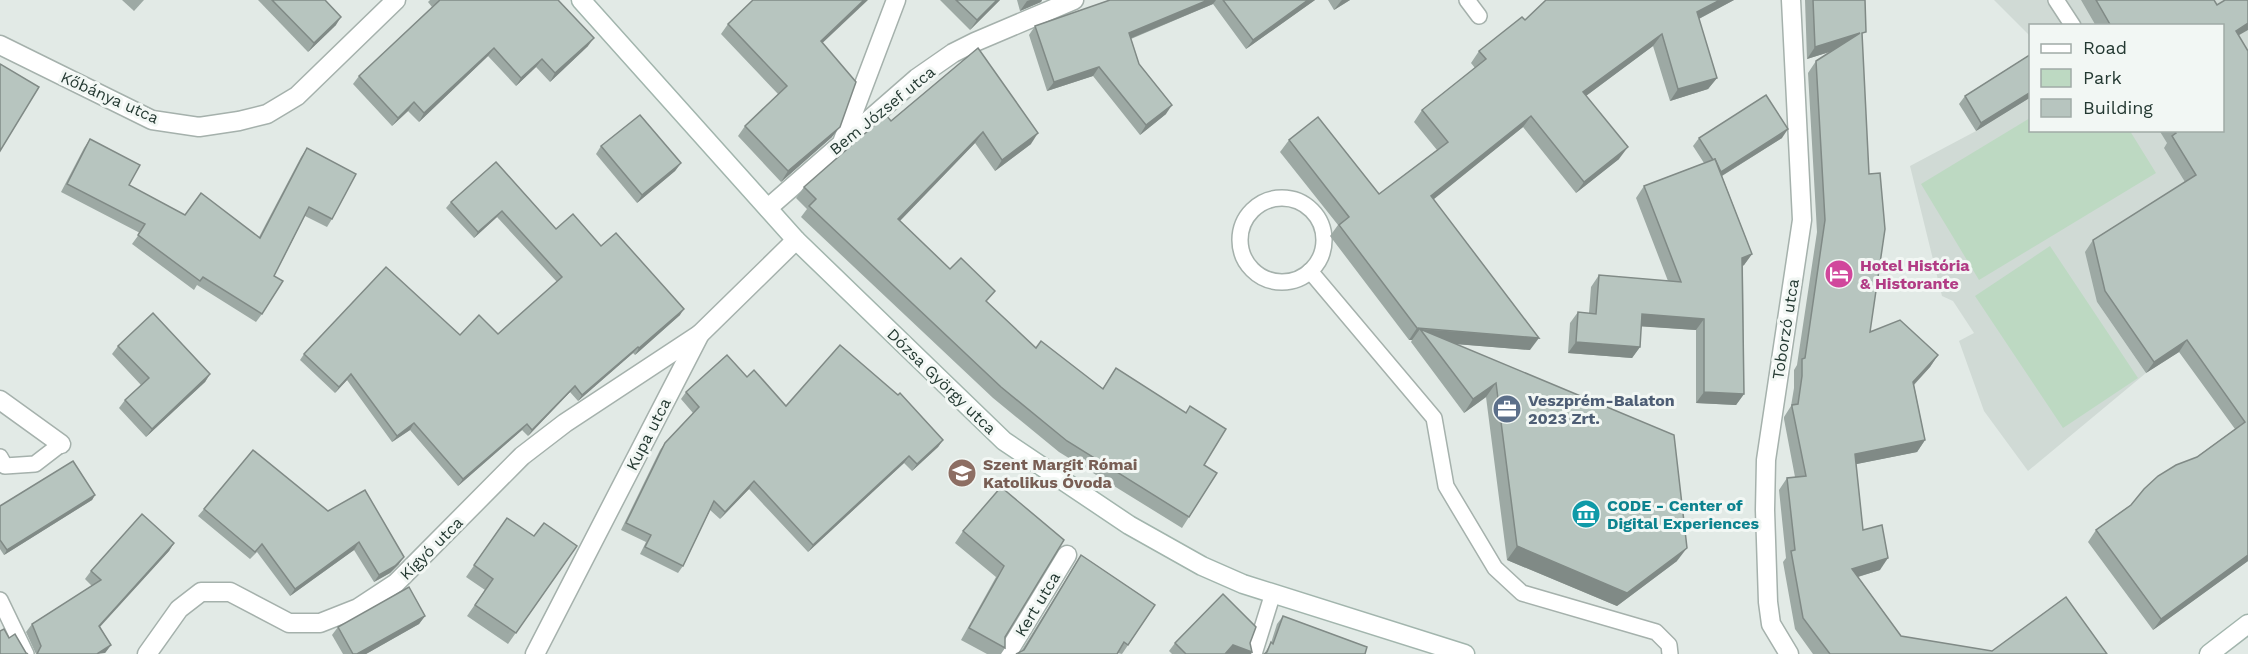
<svg xmlns="http://www.w3.org/2000/svg" width="2248" height="654" font-family="'Work Sans',sans-serif">
<style>
.built{fill:#d0dad5}
.green{fill:#bdd9c2}
.lines{fill:none;stroke-linecap:round;stroke-linejoin:round}
.lane-casing{stroke:#a5b1ac;stroke-width:18}
.street-casing{stroke:#a5b1ac;stroke-width:21}
.secondary-casing{stroke:#a2b5ad;stroke-width:21}
.lane{stroke:#fff;stroke-width:15}
.street{stroke:#fff;stroke-width:18}
.secondary{stroke:#fff;stroke-width:18}
.wall{fill:#9da9a4}
.shaded-wall{fill:#808a86}
.building{fill:#b7c5bf;stroke:#808a86;stroke-width:1.5}
.labels{text-anchor:middle;stroke-width:6;stroke-linejoin:round;paint-order:stroke}
.street-label{font-size:16px;fill:#243932;stroke:#f2f7f4}
.hotel-label{font-size:16px;font-weight:bold;fill:#b23c85;stroke:#f2f7f4;text-anchor:start}
.service-label{font-size:16px;font-weight:bold;fill:#4e5e75;stroke:#f2f7f4;text-anchor:start}
.education-label{font-size:16px;font-weight:bold;fill:#785e54;stroke:#f2f7f4;text-anchor:start}
.culture-label{font-size:16px;font-weight:bold;fill:#0d838f;stroke:#f2f7f4;text-anchor:start}
</style>
<rect width="100%" height="100%" fill="#e2eae6"/>
<polygon class="built" points="1994,0 2248,0 2248,148 2097,302 2146,373 2028,471 1984,411 1959,341 1974,333 1953,301 1942,296 1910,166 1976,131 2030,97 2030,130 2222,130 2222,26 2030,26 2030,36"/>
<g class="green">
<polygon points="2030,118 2030,130 2130,131 2156,173 1979,280 1921,184"/>
<polygon points="2050,246 2138,378 2063,428 1975,296"/>
</g>
<g class="lines">
<g class="lane-casing">
<g id="lane">
<polyline points="1467,0 1479,16"/>
<polyline points="2056,0 2073,26"/>
<circle cx="1282" cy="240" r="42"/>
<polyline points="1310,271 1434,418 1446,486 1495,568 1522,593 1656,632 1669,645 1670,654"/>
<polyline points="0,457 5,466 35,464 61,444"/>
<polyline points="0,600 26,654"/>
<polyline points="1254,654 1273,593"/>
</g>
</g>
<g class="street-casing">
<g id="street">
<polyline points="0,45 152,120 199,127 239,121 267,114 297,96 396,0"/>
<polyline points="843,140 896,0"/>
<polyline points="768,208 917,78 953,53 975,42 1074,0"/>
<polyline points="0,400 61,444"/>
<polyline points="147,654 179,609 201,592 230,592 289,623 320,623 358,608 396,583 522,456 565,423 700,334"/>
<polyline points="535,654 700,334 796,240"/>
<polyline points="1007,654 1067,555"/>
<polyline points="1789,654 1771,624 1768,602 1765,510 1766,460 1802,220 1791,0"/>
</g>
</g>
<g class="secondary-casing">
<g id="secondary">
<polyline points="581,0 796,240 1004,441 1129,525 1202,566 1243,584 1465,654"/>
<polyline points="2209,654 2248,624"/>
</g>
</g>
<use href="#lane" class="lane"/>
<use href="#street" class="street"/>
<use href="#secondary" class="secondary"/>
</g>
<g class="wall">
<polygon points="122,0 144,0 134,11"/>
<polygon points="258,0 325,0 336,25 308,52"/>
<polygon points="430,0 558,0 588,46 550,82 536,67 516,86 488,56 419,122 408,111 392,126 353,84 359,76 432,7 428,2"/>
<polygon points="940,0 1000,0 970,30"/>
<polygon points="1017,0 1042,0 1041,2 1020,11"/>
<polygon points="1110,0 1315,0 1246,49 1213,4 1131,39 1139,64 1166,114 1140,135 1093,76 1047,91 1029,35 1035,26"/>
<polygon points="1328,0 1350,0 1334,10"/>
<polygon points="1546,0 1734,0 1699,19 1717,78 1708,89 1670,101 1653,46 1586,96 1619,159 1576,193 1523,127 1433,199 1530,350 1457,344 1677,561 1617,606 1507,560 1486,397 1464,413 1411,342 1412,340 1409,340 1330,236 1338,225 1280,152 1289,140 1379,194 1437,150 1414,122 1422,110 1475,68 1471,63 1479,51 1525,20"/>
<polygon points="1805,0 1865,0 1862,37 1870,332 1938,355 1930,367 1914,385 1925,440 1917,452 1856,464 1863,530 1880,570 1858,577 1901,636 1992,651 2107,654 1813,654 1795,629 1783,562 1786,558 1779,490 1787,478 1795,477 1784,419 1784,417 1791,406 1794,388 1794,370 1797,365 1817,232 1808,73 1816,61 1832,51 1807,59"/>
<polygon points="2081,0 2214,0 2248,51 2248,561 2153,630 2088,542 2096,530 2235,429 2179,352 2146,373 2097,302 2085,252 2093,240 2185,182 2164,148 2167,143 2159,130 2223,130 2223,26 2096,26"/>
<polygon points="728,24 823,43 832,137 781,182 738,136 745,126 778,94 721,34"/>
<polygon points="978,48 1031,144 995,171 975,143 900,221 950,269 1036,348 1103,388 1116,368 1204,465 1189,517 1182,528 1059,452 993,398 801,217 807,209 796,198 804,187 891,121"/>
<polygon points="2031,54 2031,97 1976,131 1959,104 1965,96"/>
<polygon points="1699,138 1782,138 1722,176 1752,254 1744,265 1743,266 1744,394 1736,405 1696,403 1696,330 1641,326 1640,347 1632,358 1568,353 1570,323 1578,312 1589,313 1591,287 1599,275 1668,281 1636,198 1644,186 1704,163 1693,146"/>
<polygon points="90,139 129,185 185,215 259,237 301,157 307,148 332,219 327,227 305,216 274,276 262,314 256,322 197,285 194,290 132,244 140,233 61,192 84,148"/>
<polygon points="601,146 681,163 675,171 637,203 596,154"/>
<polygon points="496,162 556,229 601,246 680,315 635,355 633,353 578,401 570,392 528,436 522,430 458,486 410,430 392,442 347,380 335,393 300,360 304,354 498,334 557,282 497,217 474,238 446,208 451,202"/>
<polygon points="118,346 210,374 205,382 146,437 119,408 125,400 141,385 112,354"/>
<polygon points="747,377 786,406 943,440 938,447 912,471 904,463 808,552 749,489 720,519 710,510 683,566 678,573 640,554 646,542 621,530 660,450 665,443 693,413 681,399 686,392"/>
<polygon points="95,495 92,500 4,555 0,549 0,506"/>
<polygon points="204,509 328,511 399,564 390,573 374,582 354,550 290,596 257,552 250,559 198,516"/>
<polygon points="507,518 534,536 577,546 508,644 467,616 485,590 466,577"/>
<polygon points="963,531 1064,540 1005,637 1005,648 1001,654 987,654 961,640 996,577 955,543"/>
<polygon points="174,543 169,551 100,627 111,645 105,653 36,654 26,632 32,624 92,586 85,579 91,571"/>
<polygon points="1081,555 1155,605 1122,654 1117,653 1022,650"/>
<polygon points="425,616 419,624 366,654 343,654 332,635 338,627"/>
<polygon points="1283,616 1367,647 1264,654 1271,643 1277,624"/>
<polygon points="1175,643 1252,652 1251,654 1172,654 1169,651"/>
</g>
<g class="shaded-wall">
<polygon points="864,0 868,0 814,51 821,41"/>
<polygon points="997,0 1000,0 970,30 977,20"/>
<polygon points="1030,0 1042,0 1041,2 1020,11 1027,1"/>
<polygon points="1208,0 1216,0 1213,4 1122,42 1129,33"/>
<polygon points="1308,0 1315,0 1246,49 1253,40"/>
<polygon points="1342,0 1350,0 1334,10 1341,1"/>
<polygon points="1720,0 1734,0 1689,24 1697,12"/>
<polygon points="341,17 336,25 308,52 314,43"/>
<polygon points="2248,23 2248,30 2227,42 2236,31"/>
<polygon points="1860,33 1852,45 1807,59 1815,47"/>
<polygon points="1662,34 1653,46 1575,104 1583,92"/>
<polygon points="594,38 588,46 550,82 555,73"/>
<polygon points="494,48 488,56 419,122 424,113"/>
<polygon points="542,59 536,67 516,86 521,78"/>
<polygon points="1099,67 1093,76 1047,91 1054,82"/>
<polygon points="1717,78 1708,89 1670,101 1678,89"/>
<polygon points="2031,92 2031,97 1976,131 1981,123"/>
<polygon points="414,102 408,111 392,126 398,118"/>
<polygon points="1172,105 1166,114 1140,135 1146,125"/>
<polygon points="1531,116 1523,127 1423,208 1431,196"/>
<polygon points="840,127 832,137 781,182 788,171"/>
<polygon points="1788,129 1782,138 1715,180 1721,172"/>
<polygon points="983,132 975,143 891,230 898,219"/>
<polygon points="1038,133 1031,144 995,171 1002,160"/>
<polygon points="1628,147 1619,159 1576,193 1584,182"/>
<polygon points="681,163 675,171 637,203 642,195"/>
<polygon points="502,211 497,217 474,238 478,232"/>
<polygon points="1752,254 1744,265 1735,269 1742,258"/>
<polygon points="684,309 680,315 635,355 639,348"/>
<polygon points="1642,314 1704,319 1696,330 1635,326"/>
<polygon points="1417,328 1420,329 1412,340 1409,340"/>
<polygon points="1420,329 1539,338 1530,350 1430,342"/>
<polygon points="2187,340 2179,352 2146,373 2154,362"/>
<polygon points="1576,342 1640,347 1632,358 1568,353"/>
<polygon points="638,347 633,353 578,401 582,395"/>
<polygon points="1938,355 1930,367 1905,394 1913,382"/>
<polygon points="210,374 205,382 146,437 152,429"/>
<polygon points="351,374 347,380 335,393 339,387"/>
<polygon points="1496,383 1486,397 1464,413 1473,399"/>
<polygon points="575,386 570,392 528,436 532,430"/>
<polygon points="1704,392 1744,394 1736,405 1696,403"/>
<polygon points="414,423 410,430 392,442 397,436"/>
<polygon points="527,424 522,430 458,486 463,479"/>
<polygon points="943,440 938,447 912,471 917,464"/>
<polygon points="1925,440 1917,452 1847,466 1855,454"/>
<polygon points="909,456 904,463 808,552 813,545"/>
<polygon points="754,481 749,489 720,519 725,512"/>
<polygon points="95,495 92,500 4,555 7,550"/>
<polygon points="359,542 354,550 290,596 295,589"/>
<polygon points="174,543 169,551 93,634 99,626"/>
<polygon points="1517,546 1687,548 1677,561 1617,606 1507,560"/>
<polygon points="2248,555 2248,561 2153,630 2161,619"/>
<polygon points="404,557 399,564 390,573 374,582 379,575"/>
<polygon points="1888,558 1880,570 1844,581 1852,569"/>
<polygon points="425,616 419,624 366,654 357,654"/>
<polygon points="111,645 105,653 97,654"/>
<polygon points="1233,645 1252,652 1251,654 1225,654"/>
</g>
<g class="building">
<polygon points="272,0 325,0 341,17 314,43"/>
<polygon points="440,0 558,0 594,38 555,73 542,59 521,78 494,48 424,113 414,102 398,118 359,76"/>
<polygon points="753,0 864,0 821,41 856,82 840,127 788,171 745,126 787,86 728,24"/>
<polygon points="956,0 997,0 977,20"/>
<polygon points="1110,0 1208,0 1129,33 1139,64 1172,105 1146,125 1099,67 1054,82 1035,26"/>
<polygon points="1223,0 1308,0 1253,40"/>
<polygon points="1546,0 1720,0 1697,12 1717,78 1678,89 1662,34 1583,92 1628,147 1584,182 1531,116 1431,196 1539,338 1417,328 1339,225 1349,217 1289,140 1318,117 1379,194 1448,142 1422,110 1486,59 1479,51 1522,17 1525,20"/>
<polygon points="1813,0 1865,0 1866,32 1862,33 1869,174 1880,173 1885,229 1870,332 1900,320 1938,355 1913,382 1925,440 1855,454 1863,530 1882,525 1888,558 1852,569 1901,636 1992,651 2066,597 2107,654 1830,654 1803,618 1791,551 1795,550 1787,478 1806,476 1792,407 1792,405 1798,404 1802,376 1802,359 1805,358 1825,220 1816,61 1860,33 1815,47"/>
<polygon points="2096,0 2214,0 2217,5 2225,0 2248,0 2248,23 2236,31 2248,51 2248,555 2161,619 2096,530 2131,505 2144,489 2158,476 2176,465 2197,457 2245,422 2187,340 2154,362 2105,291 2093,240 2196,175 2172,136 2176,133 2174,130 2223,130 2223,26 2111,26"/>
<polygon points="978,48 1038,133 1002,160 983,132 898,219 950,269 961,258 995,291 986,301 1036,348 1041,341 1103,389 1116,368 1186,413 1190,406 1226,429 1204,465 1217,473 1189,517 1067,441 1001,387 809,206 816,199 804,187 886,115 891,121"/>
<polygon points="2031,54 2031,92 1981,123 1965,96"/>
<polygon points="0,64 39,87 0,151"/>
<polygon points="1766,95 1788,129 1721,172 1715,159 1713,160 1699,138"/>
<polygon points="640,115 681,163 642,195 601,146"/>
<polygon points="90,139 140,165 129,185 185,215 201,193 260,238 307,148 356,174 332,219 309,207 274,276 283,281 262,314 203,277 200,281 138,235 145,224 67,184"/>
<polygon points="1715,159 1752,254 1742,258 1744,394 1704,392 1704,319 1642,314 1640,347 1576,342 1578,312 1596,314 1599,275 1681,282 1644,186"/>
<polygon points="496,162 556,229 573,214 601,246 616,233 684,309 639,348 638,347 582,395 575,386 532,430 527,424 463,479 414,423 397,436 351,374 339,387 304,354 386,267 460,335 479,315 498,334 562,277 502,211 478,232 451,202"/>
<polygon points="153,313 210,374 152,429 125,400 149,378 118,346"/>
<polygon points="1420,329 1674,435 1687,548 1627,593 1517,546 1496,383 1473,399"/>
<polygon points="840,345 898,395 900,393 943,440 917,464 909,456 813,545 754,481 725,512 714,501 683,566 645,547 651,535 626,523 665,443 699,407 686,392 727,355 747,377 754,370 786,406"/>
<polygon points="253,450 328,511 365,490 404,557 395,566 379,575 359,542 295,589 262,544 255,552 204,509"/>
<polygon points="73,461 95,495 7,550 0,540 0,506"/>
<polygon points="1001,487 1064,540 1005,637 1005,648 969,628 1004,566 963,531"/>
<polygon points="142,514 174,543 99,626 111,645 97,654 37,654 41,646 32,624 101,580 91,571"/>
<polygon points="507,518 534,536 544,523 577,546 516,633 475,605 493,579 474,565"/>
<polygon points="1081,555 1155,605 1128,645 1124,642 1117,654 1016,654 1024,650"/>
<polygon points="409,587 425,616 357,654 353,654 338,627"/>
<polygon points="1223,594 1256,627 1250,643 1252,652 1233,645 1225,654 1186,654 1175,643"/>
<polygon points="1283,616 1367,647 1365,654 1264,654 1267,652 1271,642 1273,644"/>
<polygon points="4,629 9,638 15,634 26,653 28,654 0,654 0,631"/>
</g>
<defs>
<g id="hotel-disc" transform="scale(1.5)"><circle r="9.5" fill="#d1479c" stroke="#f2f7f4"/><path d="M-6-4.5h1.5V1H6V5H4.5V3h-9V5H-6ZM-4 0a1.8 1.8 0 1 1 3.6 0ZM.5 0V-2.5h3Q6-2.5 6 0Z" fill="#fff"/></g>
<g id="office-disc" transform="scale(1.5)"><circle r="9.5" fill="#5c6f8a" stroke="#f2f7f4"/><path d="M-6-3h4V-5.5h4V-3h4V5H-6ZM-1-4.5V-3h2v-1.5ZM-6 0V1H6V0Z" fill="#fff"/></g>
<g id="school-disc" transform="scale(1.5)"><circle r="9.5" fill="#8d6e63" stroke="#f2f7f4"/><path d="M0-5L7-2L0 1L-7-2ZM-4 1L0 2.5L4 1V4Q0 6-4 4Z" fill="#fff"/></g>
<g id="museum-disc" transform="scale(1.5)"><circle r="9.5" fill="#0f9aa8" stroke="#f2f7f4"/><path d="M0-6L6-3V-2H-6V-3ZM-5-1h2V3h-2ZM-1-1h2V3h-2ZM3-1h2V3H3ZM-6 4H6V6H-6Z" fill="#fff"/></g>
</defs>
<g fill-rule="evenodd">
<use href="#hotel-disc" x="1839" y="274"/>
<use href="#office-disc" x="1507" y="409"/>
<use href="#school-disc" x="962" y="473"/>
<use href="#museum-disc" x="1586" y="514"/>
</g>
<g class="labels">
<g class="street-label">
<text transform="translate(110 97) rotate(24)" y="6">Kőbánya utca</text>
<text transform="translate(882 110) rotate(-39)" y="6">Bem József utca</text>
<text transform="translate(1785 329) rotate(-81)" y="6">Toborzó utca</text>
<text transform="translate(942 381) rotate(44)" y="6">Dózsa György utca</text>
<text transform="translate(648 434) rotate(-63)" y="6">Kupa utca</text>
<text transform="translate(431 548) rotate(-45)" y="6">Kígyó utca</text>
<text transform="translate(1037 604) rotate(-59)" y="6">Kert utca</text>
</g>
<g class="hotel-label">
<text x="1860" y="271">Hotel História<tspan x="1860" dy="18">&amp; Historante</tspan></text>
</g>
<g class="service-label">
<text x="1528" y="406">Veszprém-Balaton<tspan x="1528" dy="18">2023 Zrt.</tspan></text>
</g>
<g class="education-label">
<text x="983" y="470">Szent Margit Római<tspan x="983" dy="18">Katolikus Óvoda</tspan></text>
</g>
<g class="culture-label">
<text x="1607" y="511">CODE - Center of<tspan x="1607" dy="18">Digital Experiences</tspan></text>
</g>
</g>
<rect x="2029" y="24" width="195" height="108" fill="#f2f7f4" stroke="#a0aba6" stroke-width="1.5"/>
<rect x="2041" y="44" width="30" height="9" fill="#ffffff" stroke="#a0aba6" stroke-width="1.5"/>
<text x="2083" y="54" font-size="18" fill="#243932">Road</text>
<rect x="2041" y="69" width="30" height="18" fill="#bdd9c2" stroke="#a0aba6" stroke-width="1.5"/>
<text x="2083" y="84" font-size="18" fill="#243932">Park</text>
<rect x="2041" y="99" width="30" height="18" fill="#b7c5bf" stroke="#a0aba6" stroke-width="1.5"/>
<text x="2083" y="114" font-size="18" fill="#243932">Building</text>
</svg>
